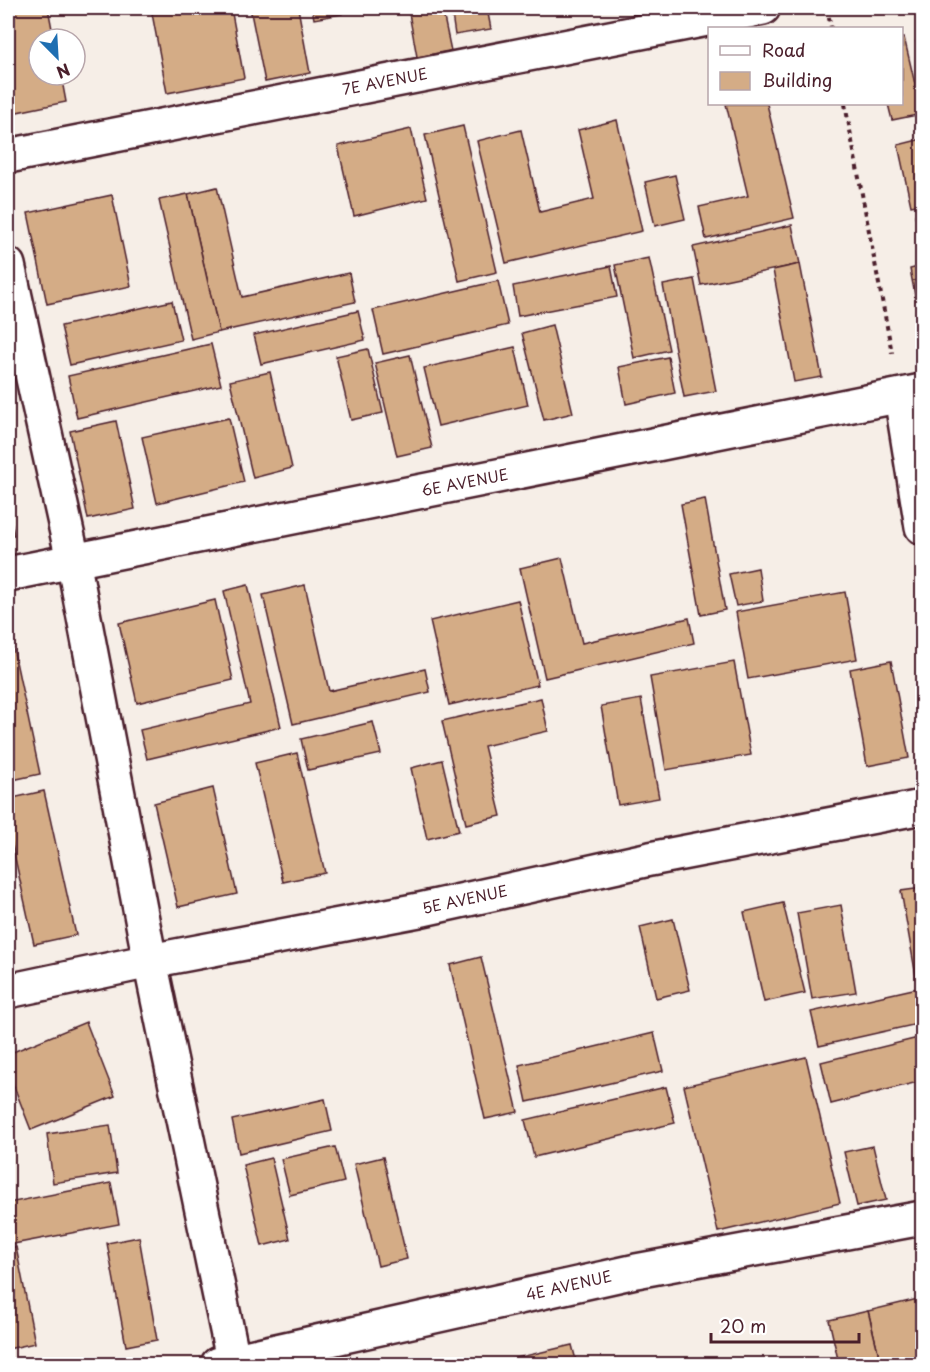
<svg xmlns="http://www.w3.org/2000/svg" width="930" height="1372" font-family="'Playpen Sans',sans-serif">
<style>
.building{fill:#d4ac86;stroke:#4a1f2b;stroke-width:1.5}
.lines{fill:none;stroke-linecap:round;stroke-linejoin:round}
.minor-casing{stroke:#4a1f2b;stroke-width:38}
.path{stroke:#4a1f2b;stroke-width:4;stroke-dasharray:4.5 4.5;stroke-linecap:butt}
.minor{stroke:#fff;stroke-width:33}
.labels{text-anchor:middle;stroke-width:4.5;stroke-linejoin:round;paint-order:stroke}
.street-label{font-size:15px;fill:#4a1f2b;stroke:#fff}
</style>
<rect width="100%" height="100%" fill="#f6eee7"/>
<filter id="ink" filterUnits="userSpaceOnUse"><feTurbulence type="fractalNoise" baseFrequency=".0167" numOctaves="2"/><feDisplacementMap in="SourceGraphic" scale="12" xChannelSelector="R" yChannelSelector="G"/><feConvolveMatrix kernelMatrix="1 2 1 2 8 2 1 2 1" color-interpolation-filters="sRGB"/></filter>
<g filter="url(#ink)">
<g class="building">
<polygon points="8,8 48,8 54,39 39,39 39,75 61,75 66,102 12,113 8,91"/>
<polygon points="151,8 231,8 244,78 167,93"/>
<polygon points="250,8 298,8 310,73 265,82"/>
<polygon points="312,8 340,8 342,14 314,19"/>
<polygon points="408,8 442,8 451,51 417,57"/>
<polygon points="451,8 487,8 491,29 455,35"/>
<polygon points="904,37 922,114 892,120 888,104 902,104 902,38"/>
<polygon points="922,40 922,67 916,41"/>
<polygon points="726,104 767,104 794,218 706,239 699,207 748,196"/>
<polygon points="617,120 642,231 506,263 477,141 521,130 540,212 594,199 578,130"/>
<polygon points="463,126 497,272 459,281 425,135"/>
<polygon points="411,129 427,198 354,216 338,146"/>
<polygon points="922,139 922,204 911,206 898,145"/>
<polygon points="675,175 685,219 655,226 645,182"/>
<polygon points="217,187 242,297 349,273 355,302 219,332 188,194"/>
<polygon points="188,194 219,332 191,339 159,200"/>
<polygon points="112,195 131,286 47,304 28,213"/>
<polygon points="922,213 922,252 915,215"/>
<polygon points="792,225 800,264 701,285 693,247"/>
<polygon points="649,258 669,350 634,358 615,265"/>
<polygon points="800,264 822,377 794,382 773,270"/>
<polygon points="611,266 617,297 518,316 513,286"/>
<polygon points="922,266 922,332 910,269"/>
<polygon points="694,279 716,391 684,397 663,285"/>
<polygon points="498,281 508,325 383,354 373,310"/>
<polygon points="172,301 181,340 70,365 61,326"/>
<polygon points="358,311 365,340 261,364 254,335"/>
<polygon points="552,325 573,413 544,420 522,333"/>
<polygon points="211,344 221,385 77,418 68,376"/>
<polygon points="515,347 528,405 438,426 424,368"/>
<polygon points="368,349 383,413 351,420 336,356"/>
<polygon points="410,355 432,448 397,456 375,363"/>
<polygon points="668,357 675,393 626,404 619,367"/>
<polygon points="270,372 292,468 253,478 230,381"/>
<polygon points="229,418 244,482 157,503 142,437"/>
<polygon points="116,421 135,509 88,519 70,431"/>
<polygon points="705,499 725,610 701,615 681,504"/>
<polygon points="8,507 14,535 8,536"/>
<polygon points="562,558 582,643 689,618 694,643 545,678 520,568"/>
<polygon points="758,568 763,601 736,606 729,574"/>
<polygon points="248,585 281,727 147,759 140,730 250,704 224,591"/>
<polygon points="305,585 329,691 425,669 430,692 293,724 263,595"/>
<polygon points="845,592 857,659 748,679 736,612"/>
<polygon points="215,600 233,680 137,703 119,623"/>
<polygon points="518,600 538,685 449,705 430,621"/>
<polygon points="11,638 40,774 8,781 8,639"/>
<polygon points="891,661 909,758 867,766 850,669"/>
<polygon points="734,662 751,755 666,770 650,677"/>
<polygon points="541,698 548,731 484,746 501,816 466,824 442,721"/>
<polygon points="641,699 659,798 618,805 601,706"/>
<polygon points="373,722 381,754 308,770 301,739"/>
<polygon points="297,753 325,873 283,882 255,763"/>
<polygon points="442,760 459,831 427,839 411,768"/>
<polygon points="213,788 237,894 178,907 154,803"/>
<polygon points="44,791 76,935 34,944 9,831 8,832 8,799"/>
<polygon points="922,888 922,981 917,982 901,891"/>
<polygon points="783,903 805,993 764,1002 744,912"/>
<polygon points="841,905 856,992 812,999 797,913"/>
<polygon points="673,919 690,990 656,998 640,927"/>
<polygon points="481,957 518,1112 485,1119 450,965"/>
<polygon points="922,987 922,1023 819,1046 811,1012"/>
<polygon points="86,1022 115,1096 31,1130 8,1071 8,1054"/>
<polygon points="654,1033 663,1071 527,1102 519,1065"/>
<polygon points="922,1037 922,1081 831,1104 821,1062"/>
<polygon points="806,1057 840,1203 718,1232 684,1086"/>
<polygon points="666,1087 675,1123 534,1157 525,1120"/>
<polygon points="325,1099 332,1131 239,1153 232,1120"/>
<polygon points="110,1125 117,1173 53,1183 47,1134"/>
<polygon points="873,1146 886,1200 857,1206 844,1152"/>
<polygon points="335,1147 344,1182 290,1195 281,1159"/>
<polygon points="383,1157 407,1259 378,1266 354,1164"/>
<polygon points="271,1158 290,1239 262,1246 243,1165"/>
<polygon points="111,1183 119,1224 8,1245 8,1203"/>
<polygon points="139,1237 157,1340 126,1346 107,1243"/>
<polygon points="16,1247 35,1343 8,1349 8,1248"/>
<polygon points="922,1298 922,1364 881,1364 868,1311"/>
<polygon points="868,1311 881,1364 839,1364 829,1320"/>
<polygon points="572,1345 577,1364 509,1364 508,1360"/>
</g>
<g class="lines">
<g class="minor-casing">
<g id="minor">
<polyline points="8,156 763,8"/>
<polyline points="8,265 73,560 150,961 234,1364"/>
<polyline points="901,396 922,527"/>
<polyline points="8,574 922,391"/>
<polyline points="8,991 150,961 419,910 650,859 922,807"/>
<polyline points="218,1364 636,1271 922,1218"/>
</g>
</g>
<g class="path">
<polyline points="827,8 831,28"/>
<polyline points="845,104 892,353"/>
</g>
<use href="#minor" class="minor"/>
</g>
</g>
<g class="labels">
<g class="street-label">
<text transform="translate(385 82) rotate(-11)" y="5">7E AVENUE</text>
<text transform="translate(465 483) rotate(-11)" y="5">6E AVENUE</text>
<text transform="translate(465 900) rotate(-12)" y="5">5E AVENUE</text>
<text transform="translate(569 1286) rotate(-13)" y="5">4E AVENUE</text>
</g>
</g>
<rect width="930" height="1372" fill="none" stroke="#fff" stroke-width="30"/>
<rect x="15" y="15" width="900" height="1342" fill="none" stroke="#4a1f2b" stroke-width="2" filter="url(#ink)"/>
<rect x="708" y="27" width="195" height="78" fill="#ffffff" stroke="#b7a5aa" stroke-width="1.5"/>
<rect x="720" y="46" width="30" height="9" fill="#ffffff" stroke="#b7a5aa" stroke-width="1.5"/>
<text x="762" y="57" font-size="18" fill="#4a1f2b">Road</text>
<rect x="720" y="72" width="30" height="18" fill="#d4ac86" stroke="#b7a5aa" stroke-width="1.5"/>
<text x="762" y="87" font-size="18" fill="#4a1f2b">Building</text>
<g transform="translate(57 57) rotate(156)"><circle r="28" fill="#ffffff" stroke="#b7a5aa" stroke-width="1.5"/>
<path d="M0-4.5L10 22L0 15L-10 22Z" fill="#1f6fb2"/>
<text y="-9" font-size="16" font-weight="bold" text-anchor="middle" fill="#4a1f2b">N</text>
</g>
<path d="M711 1333v9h148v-9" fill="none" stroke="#4a1f2b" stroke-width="3"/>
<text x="720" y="1333" font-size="18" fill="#4a1f2b" stroke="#ffffff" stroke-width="4.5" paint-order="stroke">20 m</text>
</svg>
